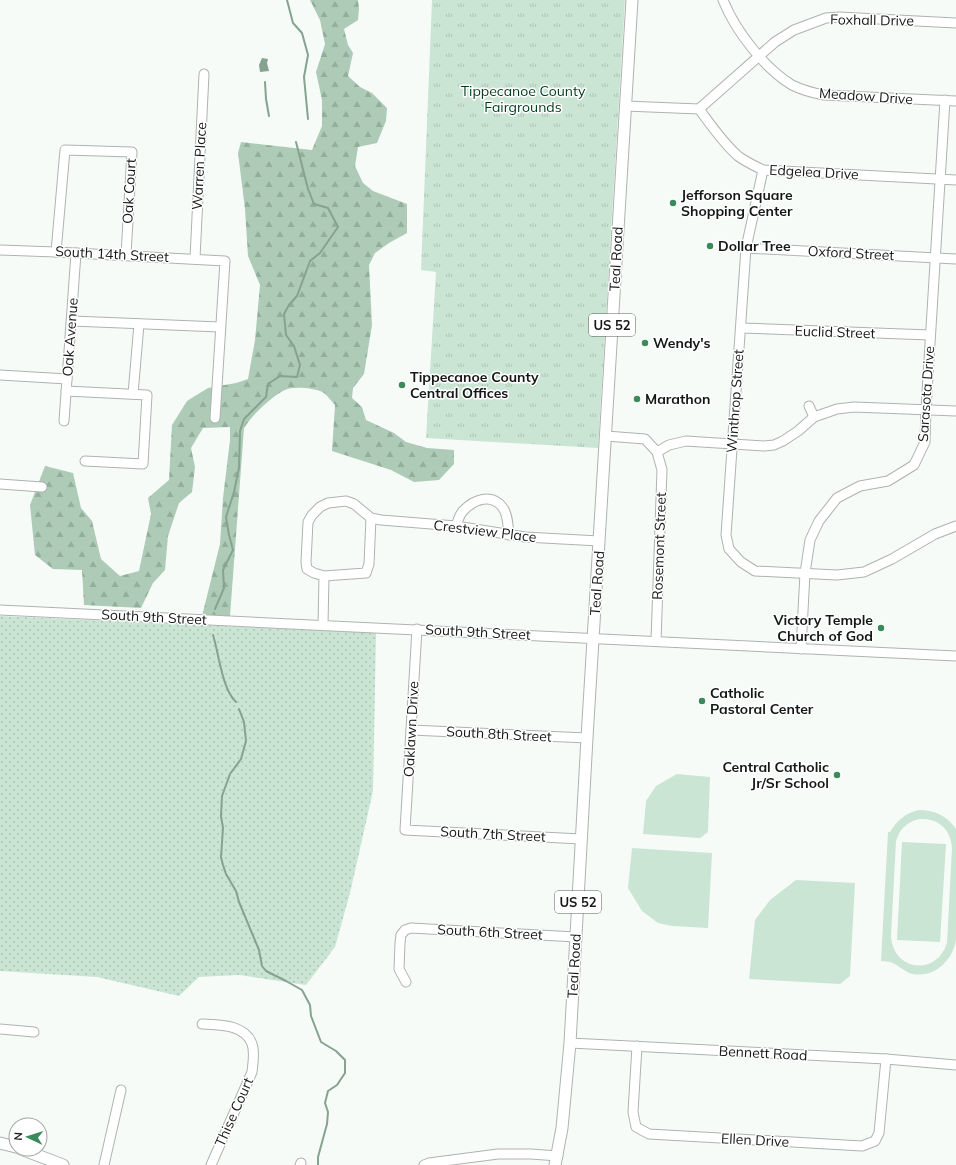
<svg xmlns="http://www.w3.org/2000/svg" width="956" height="1165" font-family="Mulish,sans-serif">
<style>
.grass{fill:url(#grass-dots)}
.forest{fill:url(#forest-firs)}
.park{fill:url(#park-tufts)}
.pitch{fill:#cae5d3;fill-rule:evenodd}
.water{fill:#85a38f}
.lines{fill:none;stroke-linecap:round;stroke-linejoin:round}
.stream{stroke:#85a38f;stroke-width:2}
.minor-casing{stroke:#afb3b0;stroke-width:11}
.major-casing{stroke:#afb3b0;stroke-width:13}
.minor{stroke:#fff;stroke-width:9}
.major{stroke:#fff;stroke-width:11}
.poi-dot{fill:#398b5c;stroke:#fff;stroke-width:1.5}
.labels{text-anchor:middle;stroke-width:3;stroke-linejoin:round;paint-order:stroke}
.shield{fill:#fff;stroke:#5b5d5c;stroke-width:1}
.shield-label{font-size:13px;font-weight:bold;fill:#151716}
.street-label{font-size:14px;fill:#151716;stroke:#fff}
.park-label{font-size:14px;fill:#00391e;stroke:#fff}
.poi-label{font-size:14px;font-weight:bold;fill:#151716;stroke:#fff;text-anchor:start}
</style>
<defs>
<pattern id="grass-dots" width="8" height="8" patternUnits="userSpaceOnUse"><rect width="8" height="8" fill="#cae5d3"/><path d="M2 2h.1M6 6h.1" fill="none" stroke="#adc4b4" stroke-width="1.8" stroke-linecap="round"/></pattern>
<pattern id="forest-firs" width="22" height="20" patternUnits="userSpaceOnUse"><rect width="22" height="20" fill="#adcbb6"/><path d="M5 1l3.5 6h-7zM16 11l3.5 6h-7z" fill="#94ae9c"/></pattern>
<pattern id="park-tufts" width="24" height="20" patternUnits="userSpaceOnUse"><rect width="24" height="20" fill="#cae5d3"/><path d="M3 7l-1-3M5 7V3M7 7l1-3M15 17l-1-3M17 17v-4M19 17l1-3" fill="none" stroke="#adc4b4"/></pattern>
</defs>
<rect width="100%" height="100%" fill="#f6fbf8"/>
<polygon class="grass" points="0,616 376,633 373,791 350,893 335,947 306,985 239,975 199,977 179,996 97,977 0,971"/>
<path class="forest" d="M310,0h48l1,9 -1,11 -14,9 4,16 5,8 -5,23 12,11 12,6 15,15 -1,13 -9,22 -19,4 -3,19 8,17 10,8 34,13v29l-18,10 -14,10 -6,12 3,60 -8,49 -11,14 -1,10 10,9 4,13 28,13 12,9 21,6 27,2v14l-15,16 -25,2 -23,-12 -59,-19 3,-46c-4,-4 -7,-9 -11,-12 -8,-5 -31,-7 -39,-3 -13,6 -34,26 -41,38l-14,188h-28l18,-72 3,-46 7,-58v-13l-27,1 -12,20 4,19 -3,25 -13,11 -11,33 -3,34 -12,13 -12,25 -57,-3 -2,-35 -29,-1 -18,-14 -5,-50 15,-39 28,7 8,35 11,13 9,38 19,17 19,-5 12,-57 -3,-16 21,-18 3,-55 15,-24 21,-13 28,-5 12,-4 7,-39 5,-55 -12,-29 -3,-47 -7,-56 3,-11 71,8 10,-24v-26l-6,-28 9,-28 -5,-24z"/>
<polygon class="park" points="432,0 625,0 598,448 426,438 436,272 421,270"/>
<g class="pitch">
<polygon points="677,774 710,777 708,832 700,838 643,834 646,801 656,786"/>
<path d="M919,810c16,0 28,6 37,19v110c-3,23 -24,41 -47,34 -6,-3 -10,-7 -16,-10 -3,-2 -8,-1 -12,-2l7,-129h2c7,-12 16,-19 29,-22zM920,819c19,-1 31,11 32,29l-5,95c-11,34 -54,28 -56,-7l5,-95c4,-13 12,-20 24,-22z"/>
<polygon points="902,842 946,844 940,942 897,940"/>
<polygon points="632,848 712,853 708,928 672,926 658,923 642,911 628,888"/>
<polygon points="796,880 855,883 850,976 840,984 749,979 755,920 770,900"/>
</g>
<polygon class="water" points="262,58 268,59 267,63 269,71 260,72 259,65"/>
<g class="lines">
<g class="stream">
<polyline points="287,0 293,23 302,33 308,55 304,77 308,119"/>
<polyline points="265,82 266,99 269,116"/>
<polyline points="215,609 224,588 223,570 233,550 229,535 226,517 234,492 239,468 240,431 244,419 266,397 268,384 280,376 297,377 300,365 294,346 286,335 284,314 289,305 297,296 310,261 320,253 338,227 328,208 314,204 308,189 296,142"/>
<path d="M213,635c6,19 9,54 23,67"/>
<polyline points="239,709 244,722 246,741 241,759 230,774 222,796 221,816 223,828 221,857 223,865 226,874 236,891 239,902 259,950 262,966 266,971 286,981 302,990 310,1005 311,1016 321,1042 336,1051 345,1060 345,1073 337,1085 328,1091 325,1103 328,1112 327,1124 318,1157 318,1165"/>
</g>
<g class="minor-casing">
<g id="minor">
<path d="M723,0c12,30 41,68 69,85 10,5 21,8 32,10l132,6"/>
<path d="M625,106l74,3c12,16 24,34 39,47 8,6 17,10 25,14l193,10"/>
<polyline points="699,109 775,42 794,30 826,18 839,17 956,23"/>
<polyline points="763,170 746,248 726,535 729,549 741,562 755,571 837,575 864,572 892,559 935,534 956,526"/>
<polyline points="746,248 956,259"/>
<polyline points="0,250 56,252 225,261 215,418"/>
<polyline points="56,252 65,150 132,152 126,255"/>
<polyline points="195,258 204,74"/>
<polyline points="72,321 220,327"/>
<polyline points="741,328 930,335"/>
<polyline points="0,375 67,379"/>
<polyline points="66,391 147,395 143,464 85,461"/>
<polyline points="133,394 139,324"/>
<polyline points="809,406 814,417"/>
<polyline points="64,421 76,253"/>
<polyline points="606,436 645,439 657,452 669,445 686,441 764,446 774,445 783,441 798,431 814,417 837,409 854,407 956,411"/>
<polyline points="0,484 42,487"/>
<path d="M456,526c2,-5 3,-11 7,-15 10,-11 29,-19 40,-3 5,7 5,18 6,27"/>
<polyline points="324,576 366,573 369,564 371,518"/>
<polyline points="0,610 956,656"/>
<polyline points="323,625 324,576 314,573 307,569 306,562 308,522 312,515 320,507 328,503 346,501 354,504 371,518 381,520 456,526 525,537 599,541"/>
<polyline points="417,629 405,830 581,839"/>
<polyline points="656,641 662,470 657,452"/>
<polyline points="801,649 805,573 810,540 819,521 837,498 860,486 888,481 914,465 925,442 926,409 945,100"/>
<polyline points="411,730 587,738"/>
<polyline points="406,982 399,969 400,943 401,935 405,930 411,928 576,937"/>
<path d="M202,1024c17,1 43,0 50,20 3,8 1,19 0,28l-41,93"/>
<polyline points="0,1029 34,1032"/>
<polyline points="570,1043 886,1059 956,1065"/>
<polyline points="637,1046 633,1112 636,1127 649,1134 862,1146 875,1141 879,1133 886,1059"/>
<polyline points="104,1165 121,1090"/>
<polyline points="300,1165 301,1163"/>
<polyline points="424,1165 429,1163 498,1154 531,1154 558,1156"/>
</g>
</g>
<g class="major-casing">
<g id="major">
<polyline points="0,1143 16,1147"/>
<polyline points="21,1149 63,1165"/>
<polyline points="555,1165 562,1128 570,1043 587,738 632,0"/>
</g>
</g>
<use href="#minor" class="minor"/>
<use href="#major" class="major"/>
</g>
<g class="poi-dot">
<circle cx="673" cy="203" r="4"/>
<circle cx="710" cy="246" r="4"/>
<circle cx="645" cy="343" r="4"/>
<circle cx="402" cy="385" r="4"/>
<circle cx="637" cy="399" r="4"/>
<circle cx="881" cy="628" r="4"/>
<circle cx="702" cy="701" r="4"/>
<circle cx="837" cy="775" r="4"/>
</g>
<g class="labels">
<g class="shield">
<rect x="589" y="314" width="46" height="22" rx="3"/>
<rect x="555" y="891" width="46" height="22" rx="3"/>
</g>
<g class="shield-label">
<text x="612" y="330">US 52</text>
<text x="578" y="907">US 52</text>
</g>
<g class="street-label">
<text transform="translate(872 20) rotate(1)" y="5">Foxhall Drive</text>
<text transform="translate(866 96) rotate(4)" y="5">Meadow Drive</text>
<text transform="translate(199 166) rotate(-87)" y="5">Warren Place</text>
<text transform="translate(814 172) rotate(3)" y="5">Edgelea Drive</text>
<text transform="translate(129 191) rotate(-87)" y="5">Oak Court</text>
<text transform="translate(851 253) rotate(3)" y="5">Oxford Street</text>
<text transform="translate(112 254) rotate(3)" y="5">South 14th Street</text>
<text transform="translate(616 259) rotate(-87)" y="5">Teal Road</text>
<text transform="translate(835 332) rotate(2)" y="5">Euclid Street</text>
<text transform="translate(70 337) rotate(-86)" y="5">Oak Avenue</text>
<text transform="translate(926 394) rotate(-86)" y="5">Sarasota Drive</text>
<text transform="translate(735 401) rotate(-86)" y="5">Winthrop Street</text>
<text transform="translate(485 531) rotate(7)" y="5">Crestview Place</text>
<text transform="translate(659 546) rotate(-88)" y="5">Rosemont Street</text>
<text transform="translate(597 583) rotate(-86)" y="5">Teal Road</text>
<text transform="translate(154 617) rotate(3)" y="5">South 9th Street</text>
<text transform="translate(478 632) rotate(3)" y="5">South 9th Street</text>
<text transform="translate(411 729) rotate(-87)" y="5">Oaklawn Drive</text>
<text transform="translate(499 734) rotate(3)" y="5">South 8th Street</text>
<text transform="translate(493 834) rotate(3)" y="5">South 7th Street</text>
<text transform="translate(490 932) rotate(3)" y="5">South 6th Street</text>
<text transform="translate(574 966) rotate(-87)" y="5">Teal Road</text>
<text transform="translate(763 1053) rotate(3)" y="5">Bennett Road</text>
<text transform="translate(234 1112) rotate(-66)" y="5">Thise Court</text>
<text transform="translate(755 1140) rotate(3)" y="5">Ellen Drive</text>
</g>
<g class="park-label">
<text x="523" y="96">Tippecanoe County<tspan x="523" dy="16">Fairgrounds</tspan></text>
</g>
<g class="poi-label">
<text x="681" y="200">Jefforson Square<tspan x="681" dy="16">Shopping Center</tspan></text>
<text x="718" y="251">Dollar Tree</text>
<text x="653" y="348">Wendy's</text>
<text x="410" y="382">Tippecanoe County<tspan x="410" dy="16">Central Offices</tspan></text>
<text x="645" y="404">Marathon</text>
<text x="873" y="625" text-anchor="end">Victory Temple<tspan x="873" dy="16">Church of God</tspan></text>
<text x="710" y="698">Catholic<tspan x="710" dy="16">Pastoral Center</tspan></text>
<text x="829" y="772" text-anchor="end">Central Catholic<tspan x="829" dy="16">Jr/Sr School</tspan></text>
</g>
</g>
<g transform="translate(28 1137) rotate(274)"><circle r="19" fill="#ffffff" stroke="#a1a2a2"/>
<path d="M0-3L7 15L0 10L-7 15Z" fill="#398b5c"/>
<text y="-6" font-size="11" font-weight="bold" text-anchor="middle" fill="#151716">N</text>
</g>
</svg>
